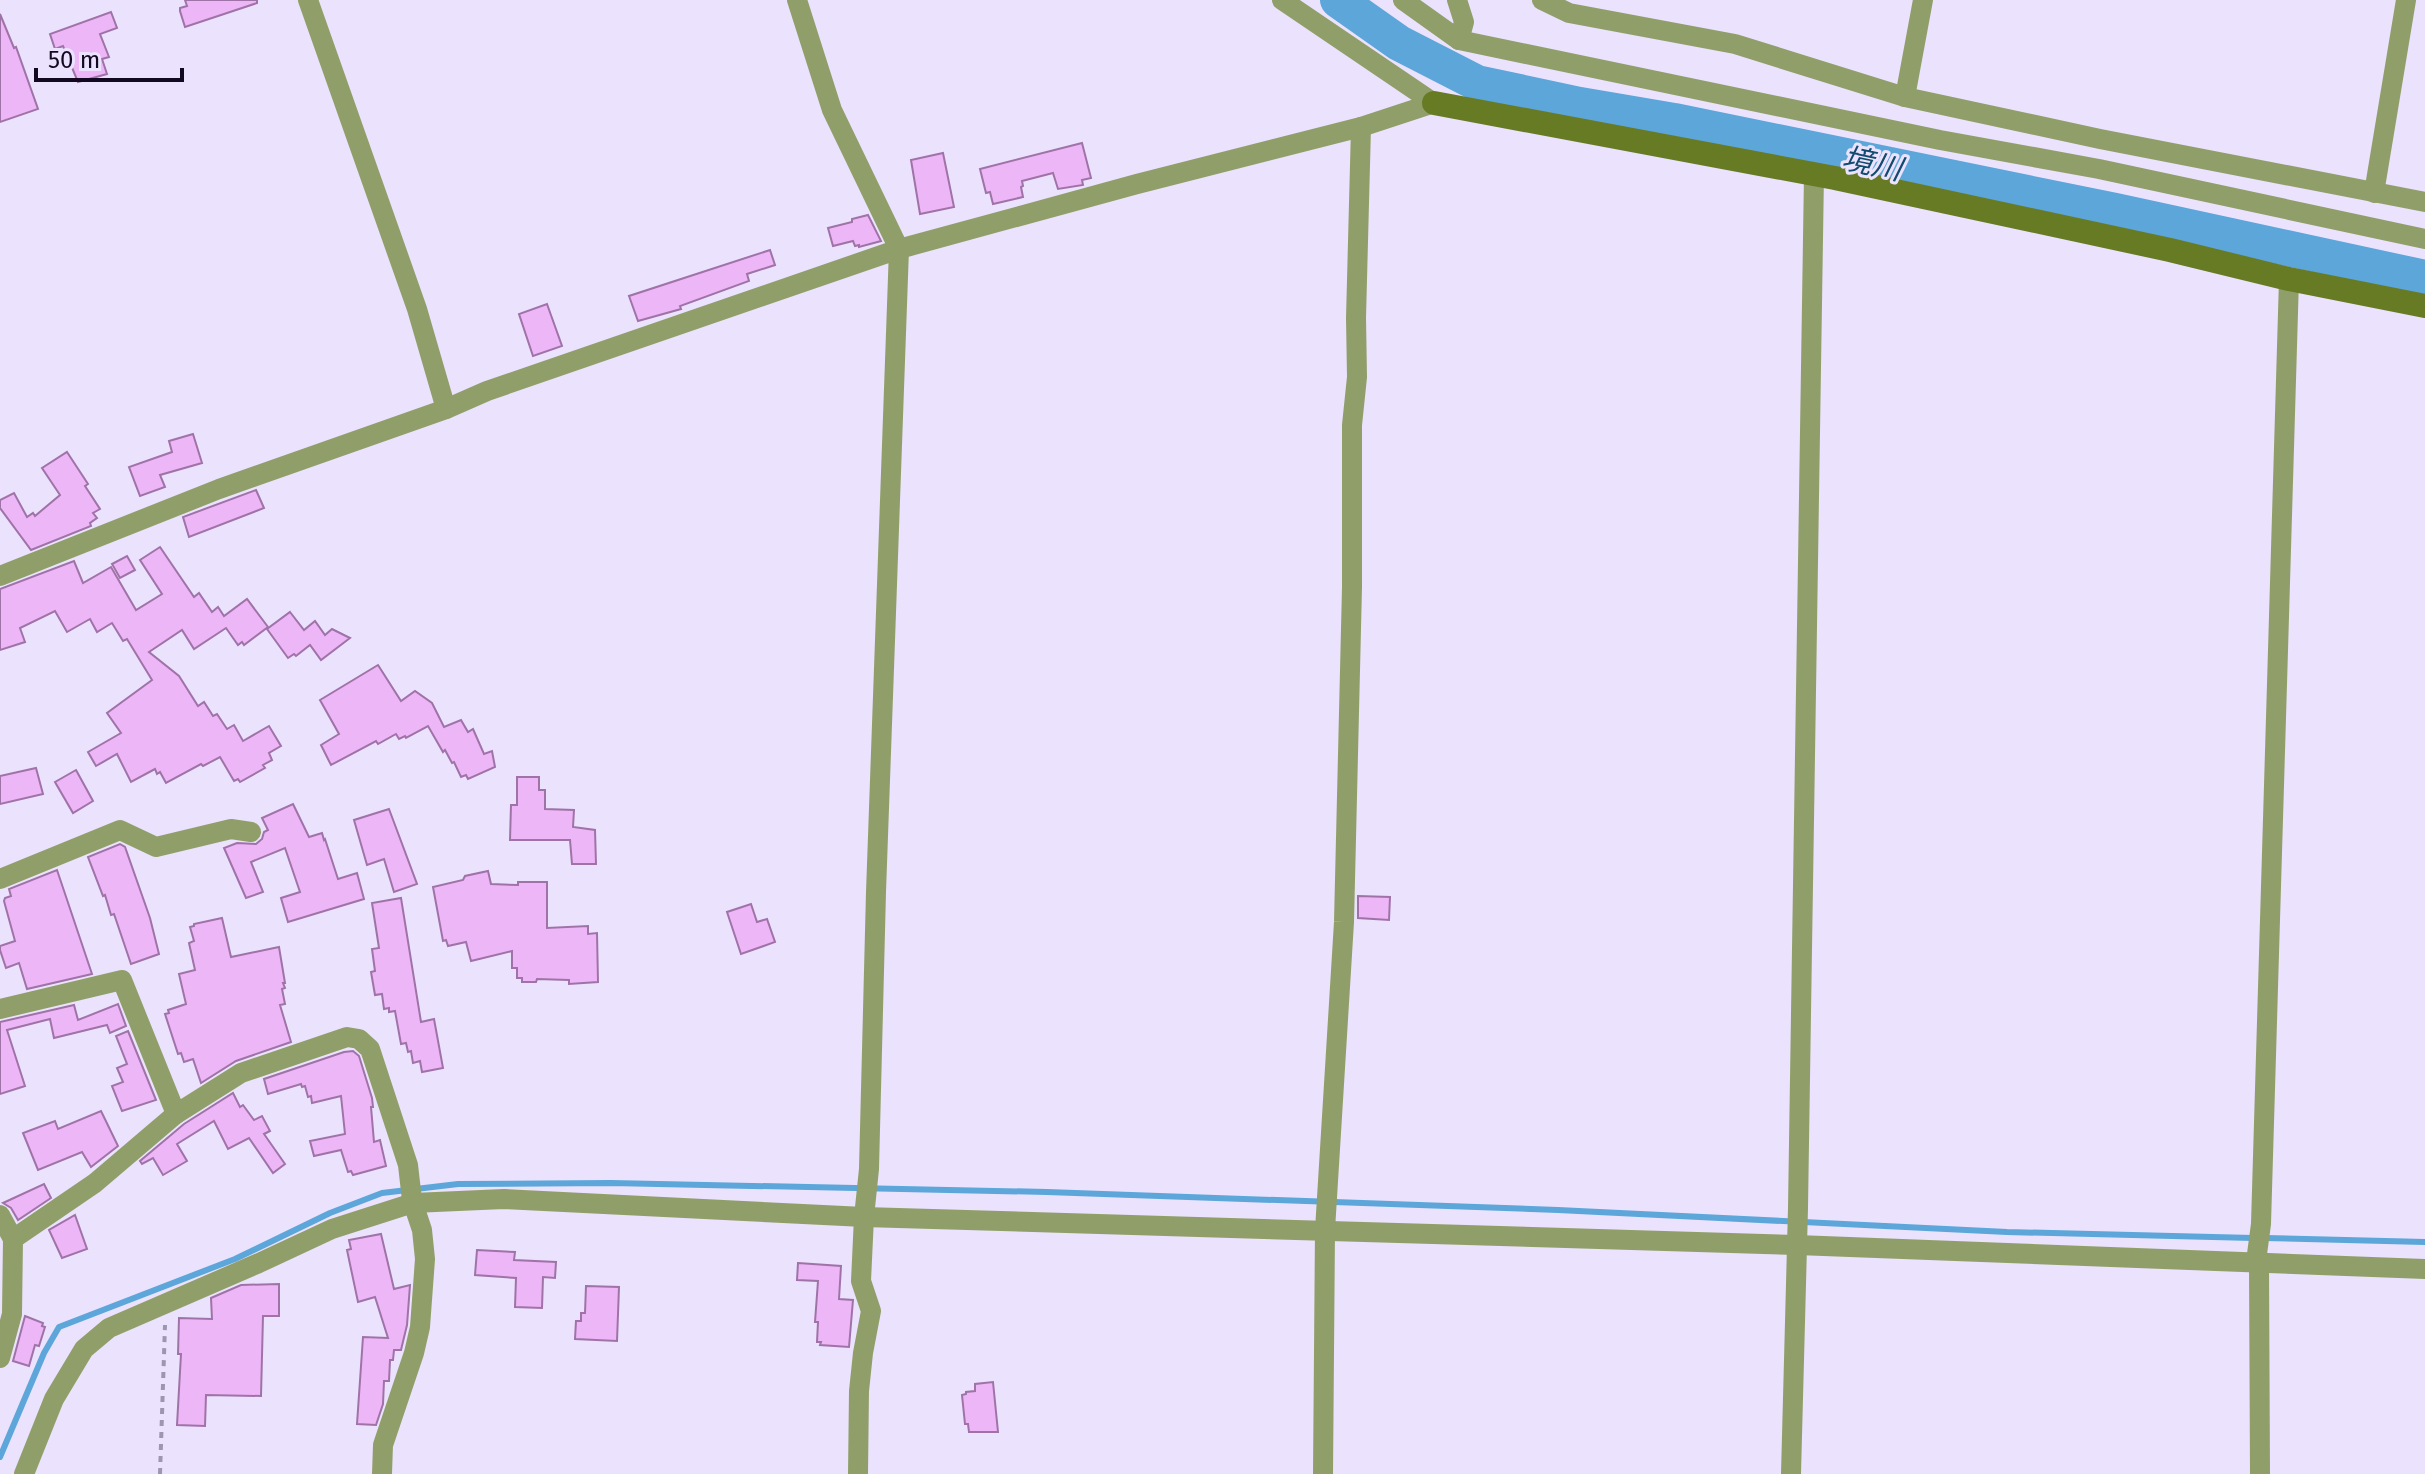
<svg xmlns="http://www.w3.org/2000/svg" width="2425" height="1474" font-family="'Fira Sans','Noto Sans JP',sans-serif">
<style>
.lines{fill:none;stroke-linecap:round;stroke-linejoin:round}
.stream{stroke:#5ca6da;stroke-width:6}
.river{stroke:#5ca6da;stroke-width:36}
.building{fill:#edb6f7;stroke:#a073a8;stroke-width:2}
.path{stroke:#9e95af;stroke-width:4;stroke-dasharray:6 6;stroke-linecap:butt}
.street{stroke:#909f6a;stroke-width:20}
.secondary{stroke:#677b24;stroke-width:24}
.labels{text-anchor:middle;stroke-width:6;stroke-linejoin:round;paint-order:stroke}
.water-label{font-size:30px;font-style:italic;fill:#124b6e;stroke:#ebe2fd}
</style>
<rect width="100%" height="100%" fill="#ebe2fd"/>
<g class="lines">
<g class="stream">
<polyline points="2265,1238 2425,1242"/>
<polyline points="0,1457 44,1353 59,1327 235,1259 330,1213 382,1193 458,1184 611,1183 1047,1192 1558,1210 2007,1232 2253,1238"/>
</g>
<polyline class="river" points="1338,0 1399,43 1477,83 1580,105 1674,121 2115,211 2425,278"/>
</g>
<g class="building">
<polygon points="185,0 257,0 257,3 185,27 180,11 180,8 187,6"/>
<polygon points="111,12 117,28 100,34 109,57 102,59 107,74 78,82 63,46 55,49 50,34"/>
<polygon points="0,14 14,48 16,47 38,109 0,122"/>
<polygon points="1082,143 1091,178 1082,180 1083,185 1058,189 1053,173 1022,181 1023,186 1021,187 1023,197 993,204 990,192 986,193 980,169"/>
<polygon points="943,153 954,207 920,214 911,160"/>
<polygon points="868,215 881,241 859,247 859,245 855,246 853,241 833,246 828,228 852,222 852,219"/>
<polygon points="770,250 775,265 747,274 749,281 680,306 681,309 638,321 629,296"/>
<polygon points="547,304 562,346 533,356 519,314"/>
<polygon points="193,434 202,463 160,475 165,487 140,496 129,467 172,452 169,441"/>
<polygon points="67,452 88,484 85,486 100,509 93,513 97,518 90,523 91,526 31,550 0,508 0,500 14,493 27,517 33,513 35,516 60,495 42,468"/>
<polygon points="256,490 264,508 189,537 183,517"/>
<polygon points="160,547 194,597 199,593 212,612 218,607 224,616 247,599 268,627 244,645 242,642 238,645 226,628 194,649 182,630 149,652 179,676 198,706 204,702 213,716 217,714 227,729 234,725 243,741 269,726 281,746 269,753 272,760 263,765 265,768 240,782 238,779 234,781 220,757 203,766 201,764 166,783 160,772 157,774 155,769 131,782 117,754 96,766 88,752 121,733 107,713 152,680 127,639 123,641 112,623 97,632 90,619 67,632 55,611 20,628 25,642 0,650 0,589 74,561 83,583 111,567 136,610 162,594 140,560"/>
<polygon points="127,556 135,570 120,578 112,564"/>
<polygon points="290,612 304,630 315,621 325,635 332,629 350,638 321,660 310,645 296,656 294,654 288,658 267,629"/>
<polygon points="378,665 401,701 415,691 432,703 444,727 461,720 468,732 473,729 484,754 492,751 495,767 468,779 466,775 461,777 454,762 452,763 445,750 443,752 428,726 406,738 405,736 399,739 396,734 378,744 376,741 331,765 321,745 339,734 320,700"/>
<polygon points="36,768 43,794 0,804 0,776"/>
<polygon points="76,770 93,801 73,813 55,782"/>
<polygon points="517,777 539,777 539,790 545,790 545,809 574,810 573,827 595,830 596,864 572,864 570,840 510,840 511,805 517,805"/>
<polygon points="293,804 309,837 322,833 324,840 325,839 338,879 357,873 364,899 288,922 281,898 300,892 285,848 251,862 263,892 246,898 224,848 237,843 256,844 262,839 264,832 268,830 262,818"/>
<polygon points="389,809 417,884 394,892 384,859 367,865 354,820"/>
<polygon points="120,844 125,847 150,918 159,954 131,964 114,914 111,915 105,895 103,896 88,857"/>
<polygon points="57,870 92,974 27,989 19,963 6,968 0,950 0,946 15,941 4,901 5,898 11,896 9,889"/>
<polygon points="488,871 491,884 518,885 518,882 547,882 547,928 588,926 588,934 597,933 598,982 569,984 569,980 537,979 536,982 522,982 522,978 517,978 517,968 512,968 512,951 471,961 466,942 448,946 446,940 443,941 433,887 463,880 465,876"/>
<polygon points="1358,896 1390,897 1389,920 1358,918"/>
<polygon points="401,898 421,1022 434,1019 443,1068 422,1072 420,1061 413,1063 411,1051 408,1052 406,1043 401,1044 395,1011 389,1012 389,1008 384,1009 382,994 375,995 371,972 375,971 372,949 379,948 372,903"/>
<polygon points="751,904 757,922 767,919 775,942 741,954 727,912"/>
<polygon points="222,918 231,957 279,947 285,983 283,983 285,988 282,989 285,1004 280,1005 291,1042 236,1061 201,1083 193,1059 184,1062 181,1053 178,1054 165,1014 169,1013 168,1010 186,1004 179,974 195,970 189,943 194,941 190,927 194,926 194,924"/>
<polygon points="118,1004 126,1026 110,1033 107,1025 54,1038 50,1019 7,1030 25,1086 0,1094 0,1022 74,1005 78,1020"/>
<polygon points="128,1031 156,1100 122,1111 112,1086 123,1082 117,1068 127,1064 116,1036"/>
<polygon points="353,1051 359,1056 372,1098 373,1107 371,1107 374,1142 380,1140 386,1166 353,1175 351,1171 348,1172 341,1150 314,1156 310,1141 345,1134 341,1096 312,1103 311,1096 308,1097 305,1086 302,1087 301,1084 268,1094 264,1079 344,1052"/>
<polygon points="233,1093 240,1107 243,1105 254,1120 262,1116 270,1131 264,1134 285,1164 273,1173 249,1138 228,1149 214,1121 177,1144 187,1161 163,1175 153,1158 142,1164 140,1161 184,1124"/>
<polygon points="101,1111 118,1146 91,1167 82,1152 38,1170 23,1133 55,1121 58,1129"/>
<polygon points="44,1184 51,1198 18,1220 11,1208 3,1203"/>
<polygon points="75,1215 87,1249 62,1258 49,1230"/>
<polygon points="381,1234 394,1289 410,1285 407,1325 401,1350 394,1350 393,1360 390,1360 389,1381 384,1381 383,1404 376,1425 357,1424 363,1337 388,1338 375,1297 358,1302 347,1250 351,1249 349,1240"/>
<polygon points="477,1250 515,1252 514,1260 556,1262 555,1278 543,1277 542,1308 515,1307 516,1278 475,1275"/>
<polygon points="798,1263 841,1266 839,1299 853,1300 849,1347 820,1345 821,1342 817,1342 818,1322 815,1322 818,1281 797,1280"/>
<polygon points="279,1284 279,1316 263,1316 261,1396 206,1395 205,1426 177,1425 181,1354 178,1354 179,1318 212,1319 211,1298 241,1285"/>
<polygon points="586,1286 619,1287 617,1341 575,1339 576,1321 581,1321 581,1313 585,1313"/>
<polygon points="25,1316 43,1323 42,1326 45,1327 39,1346 35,1345 29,1366 13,1361"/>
<polygon points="993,1382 998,1432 969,1432 968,1424 965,1424 962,1395 966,1394 966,1392 975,1391 975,1384"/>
</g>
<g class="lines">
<polyline class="path" points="160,1474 165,1325"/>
<g class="street">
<polyline points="308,0 417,309 446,409"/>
<polyline points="797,0 832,110 899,249 876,892 869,1169 864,1217 861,1281 871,1311 863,1353 859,1391 858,1474"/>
<polyline points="1282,0 1434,103"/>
<polyline points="1403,0 1459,40 1940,140 2099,169 2425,239"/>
<polyline points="1457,0 1464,22 1459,40"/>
<polyline points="1542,0 1569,13 1735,44 1905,97 2100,139 2425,202"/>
<polyline points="1905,97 1923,0"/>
<polyline points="2374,193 2406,0"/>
<polyline points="0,576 219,489 446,409 487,391 899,249 1137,184 1361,127 1434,103"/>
<polyline points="0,879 120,830 156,847 231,829 251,832"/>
<polyline points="0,1009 122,980 176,1114 241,1073 347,1037 359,1039 370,1049 408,1165 412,1200 422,1230 425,1259 420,1327 414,1353 383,1445 382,1474"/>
<polyline points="0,1215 13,1239"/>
<polyline points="0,1358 12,1314 13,1239 95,1183 176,1114"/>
<polyline points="24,1474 54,1399 84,1349 109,1328 259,1263 332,1229 413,1203 504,1199 864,1217 1797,1245 2425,1269"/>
<polyline points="1323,1474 1325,1230 1344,922 1352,587 1352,425 1357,377 1356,318 1361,127"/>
<polyline points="1791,1474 1798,1208 1814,174"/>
<polyline points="2260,1474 2259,1264 2257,1254 2261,1224 2289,279"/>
</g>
<polyline class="secondary" points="1434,103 1835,178 2170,250 2289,279 2425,306"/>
</g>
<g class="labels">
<g class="water-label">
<text transform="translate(1872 164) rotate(12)" y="10">境川</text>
</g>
</g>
<path d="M36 68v12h146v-12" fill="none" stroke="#12081f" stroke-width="4"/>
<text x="48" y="68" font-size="24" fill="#12081f" stroke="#ebe2fd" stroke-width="6" paint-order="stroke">50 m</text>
</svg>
